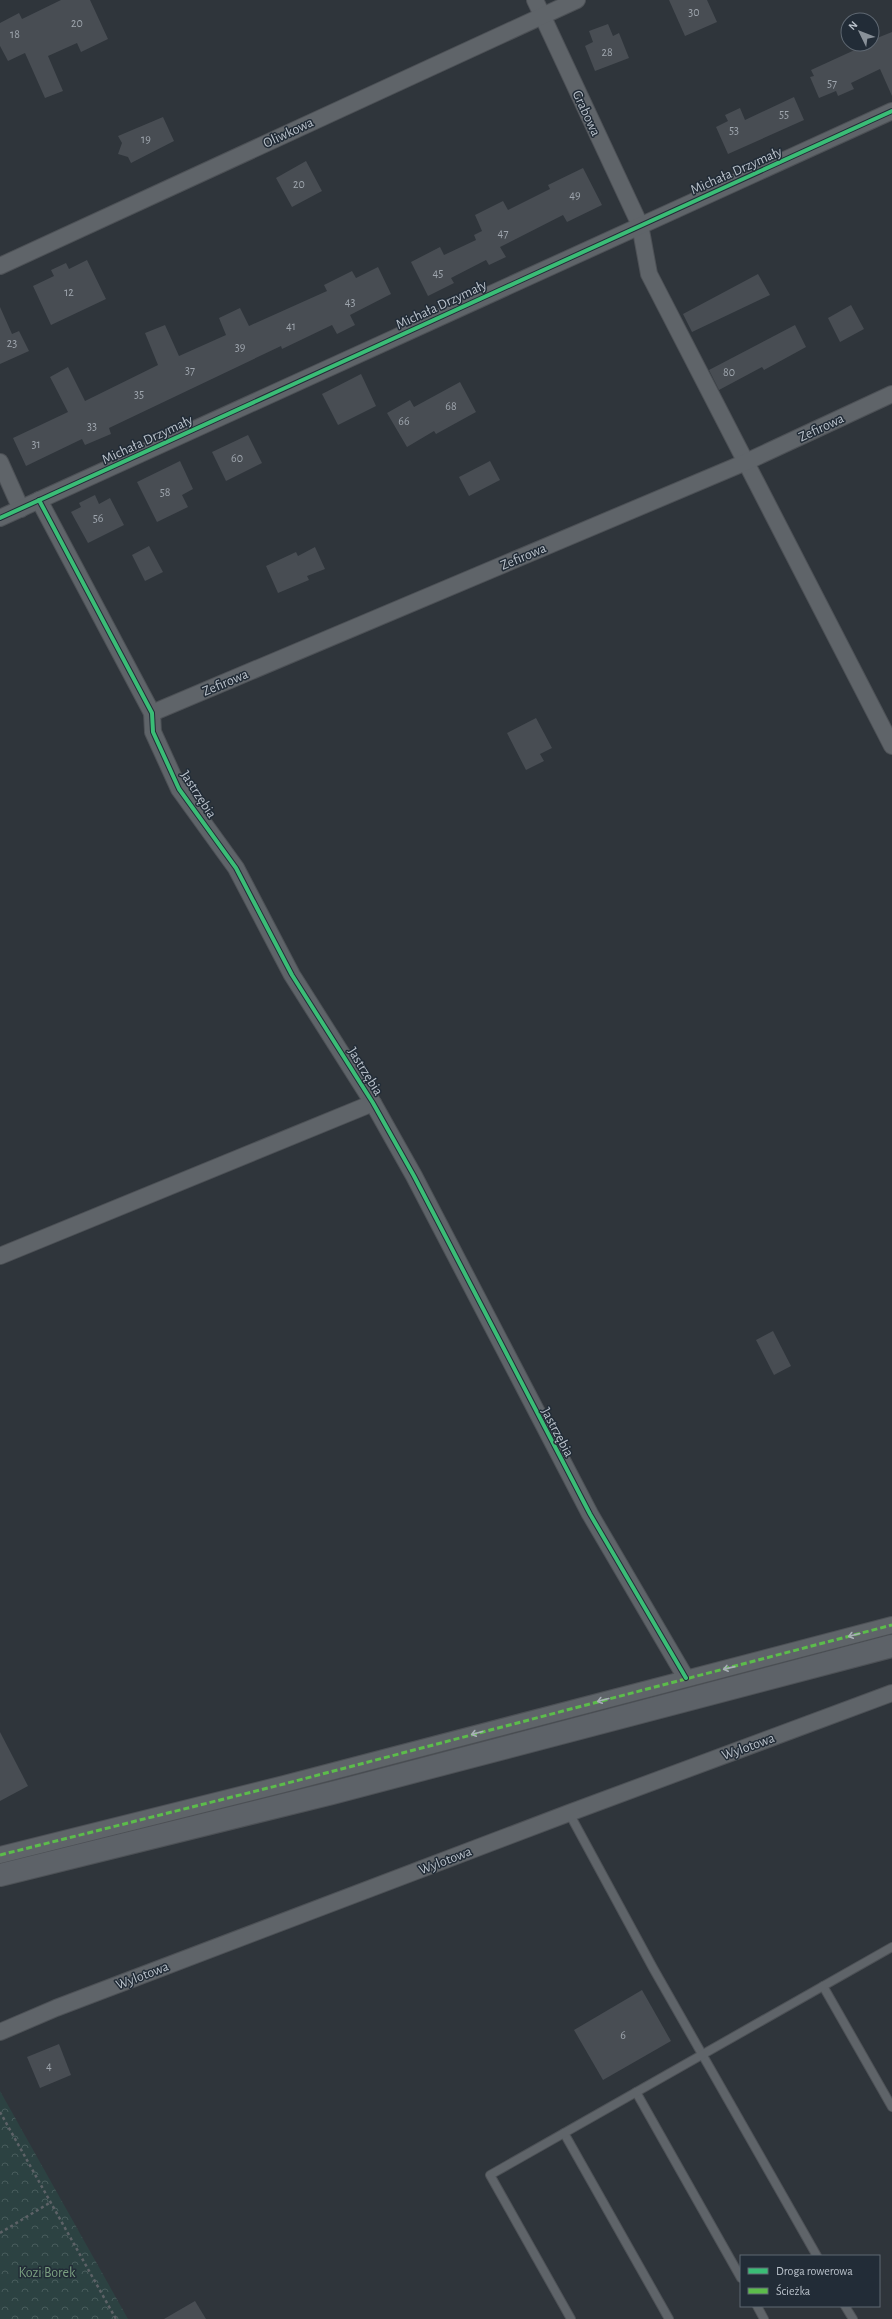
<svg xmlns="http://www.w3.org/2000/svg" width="892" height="2319" font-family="'Alegreya Sans',sans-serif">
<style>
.forest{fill:url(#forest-crowns)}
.building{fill:#484d53}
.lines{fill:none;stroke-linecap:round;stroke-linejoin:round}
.lane-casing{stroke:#4d5156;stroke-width:10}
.street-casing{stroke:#4d5156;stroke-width:18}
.secondary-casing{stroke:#4d5156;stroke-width:24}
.path{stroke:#5d6267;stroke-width:2.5;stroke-dasharray:3 3;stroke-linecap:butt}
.lane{stroke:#5f6469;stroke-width:8}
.street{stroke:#5f6469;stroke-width:16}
.secondary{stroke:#5d6268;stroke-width:22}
.quiet{stroke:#5cbc4b;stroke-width:3;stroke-dasharray:6 3;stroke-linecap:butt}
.cycleway-casing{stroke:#222c37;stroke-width:6}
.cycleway{stroke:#3abd76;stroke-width:4}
.oneway{stroke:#a8afb7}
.labels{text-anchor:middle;stroke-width:3;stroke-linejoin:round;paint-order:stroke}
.number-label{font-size:12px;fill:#9ea5ad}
.street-label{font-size:14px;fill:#bac2cb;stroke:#222c37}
.park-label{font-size:14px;fill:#7a9f80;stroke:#222c37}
</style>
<defs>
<pattern id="forest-crowns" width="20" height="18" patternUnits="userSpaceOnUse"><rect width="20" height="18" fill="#2c4242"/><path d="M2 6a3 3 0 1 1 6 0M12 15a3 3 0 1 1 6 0" fill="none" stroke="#485c5c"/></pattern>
</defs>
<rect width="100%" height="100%" fill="#2f353b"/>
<polygon class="forest" points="0,2091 128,2319 0,2319"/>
<g class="building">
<polygon points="61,0 90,0 108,39 81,52 77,43 48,56 63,91 45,98 25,53 8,61 0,46 0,23 19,13 22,19"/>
<polygon points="669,0 707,0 717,22 685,36"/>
<polygon points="608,24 613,36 619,33 629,58 595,71 585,46 593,42 589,31"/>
<polygon points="892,32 892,96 880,69 851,83 854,89 838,96 836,91 819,98 810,77 814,76 811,70 859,48 858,47 864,44 872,44 872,40"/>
<polygon points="794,97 804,120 728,154 716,127 728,121 725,115 740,108 745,120"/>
<polygon points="163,117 174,141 131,163 128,157 118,154 122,143 118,136"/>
<polygon points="306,161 322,191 292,207 276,178"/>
<polygon points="583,168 602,205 567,222 563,215 500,247 506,257 489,265 486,260 451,278 454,283 428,296 411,262 440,247 444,255 476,240 474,235 482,231 475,215 503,201 508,210 550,189 548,185"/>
<polygon points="87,260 106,299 51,325 33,286 54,276 51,270 66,263 69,269"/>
<polygon points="378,267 391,294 350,315 355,325 337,334 332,325 282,349 281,346 109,428 111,434 85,445 82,439 26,466 13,438 68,412 50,377 68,367 85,401 158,365 145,333 165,325 179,356 226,335 219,318 240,308 249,326 327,291 324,285 352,271 356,278"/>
<polygon points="758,274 770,295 692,332 683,314"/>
<polygon points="851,305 864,329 840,342 828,318"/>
<polygon points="0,307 12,334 19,331 29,351 0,364"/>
<polygon points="795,325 806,347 764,370 762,367 719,390 709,370"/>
<polygon points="361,374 376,406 338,425 322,394"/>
<polygon points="460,382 476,412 436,434 434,431 407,447 387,413 410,400 414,407"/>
<polygon points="248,435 262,463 226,481 212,452"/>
<polygon points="180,461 193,489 182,495 188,507 157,522 137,482"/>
<polygon points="490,461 500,480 469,496 459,477"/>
<polygon points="95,495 99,504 110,498 124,525 88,543 71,512 81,507 79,503"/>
<polygon points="149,546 163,572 145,581 132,555"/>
<polygon points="315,547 325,569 307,576 309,580 278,593 266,566 296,552 298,556"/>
<polygon points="536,718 552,748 540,754 544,761 526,770 507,733"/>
<polygon points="773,1331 791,1366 774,1375 756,1340"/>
<polygon points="0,1732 28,1786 0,1801"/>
<polygon points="642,1990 671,2041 603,2080 574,2030"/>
<polygon points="59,2044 71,2075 40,2088 27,2057"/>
<polygon points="195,2301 206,2319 164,2319"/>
</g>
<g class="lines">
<g class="lane-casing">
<g id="lane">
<polyline points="569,1813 653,1968 817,2256"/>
<polyline points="823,1986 892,2107"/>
<polyline points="636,2092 741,2278"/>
<polyline points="564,2133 669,2319"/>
<polyline points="757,2306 764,2319"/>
<polyline points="845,2306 853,2319"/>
<polyline points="571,2319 490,2175 892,1947"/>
</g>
</g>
<g class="street-casing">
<g id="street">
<polyline points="535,0 640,225 649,274 892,746"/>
<polyline points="0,266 577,0"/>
<polyline points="0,462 21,509"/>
<polyline points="39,500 152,713 153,732 179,789 236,868 292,975 373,1103 414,1176 590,1514 686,1678"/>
<polyline points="0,518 892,111"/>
<polyline points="152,713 746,462 892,394"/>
<polyline points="0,1256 373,1103"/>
<polyline points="0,1855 284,1784 892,1625"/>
<polyline points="0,2032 56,2008 569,1813 892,1693"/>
</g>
</g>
<g class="secondary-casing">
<polyline id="secondary" points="0,1875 332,1793 892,1646"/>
</g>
<g class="path">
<polyline points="0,2112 116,2319"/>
<polyline points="0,2233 51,2202"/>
</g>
<use href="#lane" class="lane"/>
<use href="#street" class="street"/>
<use href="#secondary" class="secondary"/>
<polyline class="quiet" points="0,1855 284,1784 892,1625"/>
<g class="cycleway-casing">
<g id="cycleway">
<polyline points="39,500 152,713 153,732 179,789 236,868 292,975 373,1103 414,1176 590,1514 686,1678"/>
<polyline points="0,518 892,111"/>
</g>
</g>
<use href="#cycleway" class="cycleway"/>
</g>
<defs><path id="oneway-shaft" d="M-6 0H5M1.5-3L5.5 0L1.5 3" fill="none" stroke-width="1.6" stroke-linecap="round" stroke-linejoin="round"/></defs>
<g class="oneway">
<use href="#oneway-shaft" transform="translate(854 1635) rotate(165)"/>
<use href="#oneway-shaft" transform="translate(729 1668) rotate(167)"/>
<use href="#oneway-shaft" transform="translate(603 1700) rotate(165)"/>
<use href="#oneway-shaft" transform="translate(477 1733) rotate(165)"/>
</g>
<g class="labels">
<g class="number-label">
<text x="694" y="16">30</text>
<text x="77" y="27">20</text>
<text x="15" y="38">18</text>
<text x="607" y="56">28</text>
<text x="832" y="87">57</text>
<text x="784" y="118">55</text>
<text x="734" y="134">53</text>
<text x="146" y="143">19</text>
<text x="299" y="188">20</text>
<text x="575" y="199">49</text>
<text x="503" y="237">47</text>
<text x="438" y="277">45</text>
<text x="69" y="296">12</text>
<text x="350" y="306">43</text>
<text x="291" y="330">41</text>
<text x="12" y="347">23</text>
<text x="240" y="351">39</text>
<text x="190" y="374">37</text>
<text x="729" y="376">80</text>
<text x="139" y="398">35</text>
<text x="451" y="410">68</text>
<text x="404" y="425">66</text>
<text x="92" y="430">33</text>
<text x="36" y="448">31</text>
<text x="237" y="462">60</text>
<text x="165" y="496">58</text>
<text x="98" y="522">56</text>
<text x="623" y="2039">6</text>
<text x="49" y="2070">4</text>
</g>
<g class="street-label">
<text transform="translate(587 113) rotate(65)" y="5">Grabowa</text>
<text transform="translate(288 132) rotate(-25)" y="5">Oliwkowa</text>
<text transform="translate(736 170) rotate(-24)" y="5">Michała Drzymały</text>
<text transform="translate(441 304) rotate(-25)" y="5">Michała Drzymały</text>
<text transform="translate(821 427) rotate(-25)" y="5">Zefirowa</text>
<text transform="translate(147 439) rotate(-25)" y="5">Michała Drzymały</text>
<text transform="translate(523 556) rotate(-23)" y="5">Zefirowa</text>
<text transform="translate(225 682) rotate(-23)" y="5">Zefirowa</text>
<text transform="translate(199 794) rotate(57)" y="5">Jastrzębia</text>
<text transform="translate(366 1071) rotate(58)" y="5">Jastrzębia</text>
<text transform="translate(558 1432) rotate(62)" y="5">Jastrzębia</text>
<text transform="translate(748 1746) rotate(-20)" y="5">Wylotowa</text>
<text transform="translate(445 1860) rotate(-21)" y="5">Wylotowa</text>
<text transform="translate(142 1975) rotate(-21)" y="5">Wylotowa</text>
</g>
<g class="park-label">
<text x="47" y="2277">Kozi Borek</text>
</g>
</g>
<rect x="740" y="2255" width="140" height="52" fill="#222c37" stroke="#5f6872"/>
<rect x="748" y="2268" width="20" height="6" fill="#3abd76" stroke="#5f6872"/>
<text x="776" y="2275" font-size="12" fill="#bac2cb">Droga rowerowa</text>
<rect x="748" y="2288" width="20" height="6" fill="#5cbc4b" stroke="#5f6872"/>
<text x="776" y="2295" font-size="12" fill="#bac2cb">Ścieżka</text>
<g transform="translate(860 32) rotate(313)"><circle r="19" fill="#222c37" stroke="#5f6872"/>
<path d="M0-3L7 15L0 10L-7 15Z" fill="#899199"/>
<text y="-6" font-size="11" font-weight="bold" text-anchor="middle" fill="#bac2cb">N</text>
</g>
</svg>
